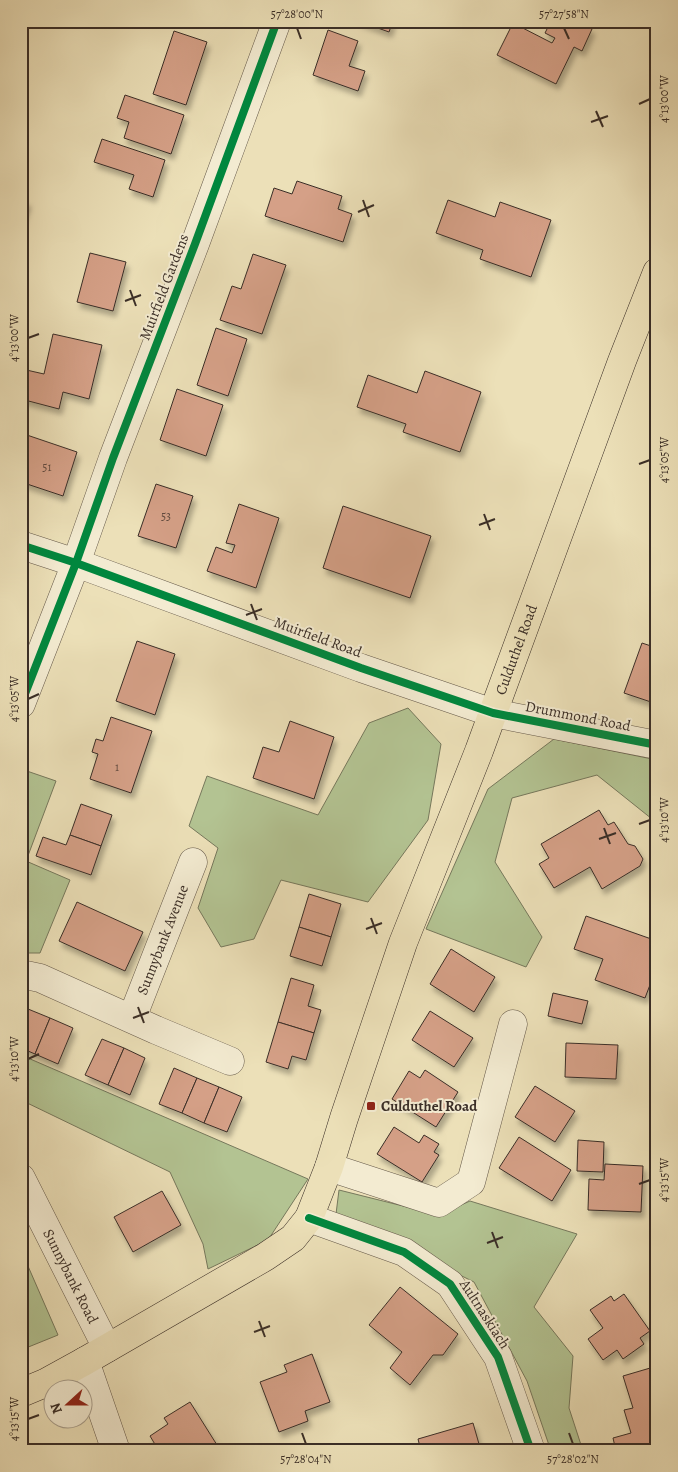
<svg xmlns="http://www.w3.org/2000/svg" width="678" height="1472" font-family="Alegreya,serif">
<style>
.green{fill:#b3c392;stroke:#76785c}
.building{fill:#d5a087;stroke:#3a2e27;filter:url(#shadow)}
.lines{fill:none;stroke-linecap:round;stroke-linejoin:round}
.minor-casing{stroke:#665a4b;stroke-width:29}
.major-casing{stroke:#3a2e27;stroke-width:29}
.minor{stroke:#f3ebd1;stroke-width:28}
.major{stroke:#ece0b8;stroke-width:28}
.cycleway-casing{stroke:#f3ebd1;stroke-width:11}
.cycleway{stroke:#00873e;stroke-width:8}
.ticks{fill:none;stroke:#3a2e27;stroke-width:2}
.poi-dot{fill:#8f2418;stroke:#f3ebd1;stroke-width:2}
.labels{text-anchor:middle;stroke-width:4;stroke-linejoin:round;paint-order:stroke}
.number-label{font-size:12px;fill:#614a3f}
.street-label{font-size:15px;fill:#3a2e27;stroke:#f3ebd1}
.poi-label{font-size:15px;font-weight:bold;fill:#3a2e27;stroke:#f3ebd1;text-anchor:start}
.neatline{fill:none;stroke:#3a2e27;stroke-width:2}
.ticks-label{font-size:12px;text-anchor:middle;fill:#3a2e27}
</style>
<defs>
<filter id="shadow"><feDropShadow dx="3" dy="5.5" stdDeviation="2.5" flood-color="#0004"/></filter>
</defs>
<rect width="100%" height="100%" fill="#ece0b8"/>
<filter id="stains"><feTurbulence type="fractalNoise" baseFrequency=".004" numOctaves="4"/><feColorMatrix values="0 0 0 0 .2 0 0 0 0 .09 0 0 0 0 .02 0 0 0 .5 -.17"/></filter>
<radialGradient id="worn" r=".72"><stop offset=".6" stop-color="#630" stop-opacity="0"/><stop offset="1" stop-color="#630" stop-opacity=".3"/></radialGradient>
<g class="green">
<polygon points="408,708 441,744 428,820 368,902 281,880 254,939 221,947 198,908 218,848 189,826 207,776 318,815 369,723"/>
<polygon points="554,739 657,760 657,823 597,775 512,798 495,862 542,937 526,967 426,929 488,789"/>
<polygon points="21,769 56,781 26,861 70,880 40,953 21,953"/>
<polygon points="21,1055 308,1179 268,1240 208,1269 203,1244 170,1172 21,1100"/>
<polygon points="339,1190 439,1215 470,1201 577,1234 534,1307 573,1356 569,1408 583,1451 551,1451 527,1381 474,1282 336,1214"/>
<polygon points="21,1250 58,1335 21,1350"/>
</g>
<g class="building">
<polygon points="358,21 393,21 389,32"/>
<polygon points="551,21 576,21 592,29 582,51 574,47 556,84 497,55 513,23 552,43 555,38 545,33"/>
<polygon points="328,30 358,41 349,66 365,71 358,91 313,75"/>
<polygon points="174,31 207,42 186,105 153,94"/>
<polygon points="125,95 184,115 171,154 124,138 129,122 117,118"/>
<polygon points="102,139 165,160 153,197 129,189 134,175 94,162"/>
<polygon points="297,181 342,196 338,209 352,214 343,242 265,216 274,188 292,194"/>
<polygon points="21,199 28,202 21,221"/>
<polygon points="448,200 495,217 500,202 551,220 531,277 480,259 483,250 436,233"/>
<polygon points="90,253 126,262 113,311 77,302"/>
<polygon points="253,254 286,265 262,334 220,320 232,286 241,289"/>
<polygon points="216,328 247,339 228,396 197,385"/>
<polygon points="53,334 102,345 89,399 63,392 59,409 21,399 22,369 44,374"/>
<polygon points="425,371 481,392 460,452 403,432 406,424 357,407 368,375 417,393"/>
<polygon points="177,389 223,405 206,456 160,440"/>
<polygon points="21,433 77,452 63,496 21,482"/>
<polygon points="156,484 193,496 176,548 138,536"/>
<polygon points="239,504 279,518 256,588 207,571 216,547 232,553 235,545 226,543"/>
<polygon points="343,506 431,536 410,598 323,568"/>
<polygon points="137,641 175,654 155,715 116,701"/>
<polygon points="642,643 657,648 657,704 624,693"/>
<polygon points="111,717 152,731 131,793 90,779 98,754 92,752 96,739 103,741"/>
<polygon points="290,721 334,737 314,799 253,778 263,747 279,752"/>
<polygon points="81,804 112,815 101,846 70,835"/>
<polygon points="599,810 608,825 614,822 628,844 635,846 643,859 640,866 602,889 590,867 554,888 539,864 549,858 541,844"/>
<polygon points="70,835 101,846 91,875 36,856 43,837 66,845"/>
<polygon points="309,894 341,904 331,937 299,927"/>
<polygon points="77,902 143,932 125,971 59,941"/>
<polygon points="586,916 657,941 657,979 653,977 645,998 595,980 603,959 574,949"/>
<polygon points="299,927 331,937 322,966 290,956"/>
<polygon points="451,949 495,977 474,1012 430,984"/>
<polygon points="291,978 314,985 308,1006 321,1010 314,1033 278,1022"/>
<polygon points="553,993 588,1001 582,1024 548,1016"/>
<polygon points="21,1006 28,1009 21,1024"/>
<polygon points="28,1009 50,1018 35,1054 21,1048 21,1024"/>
<polygon points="430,1011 473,1038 454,1067 412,1040"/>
<polygon points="50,1018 73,1028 58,1064 35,1054"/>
<polygon points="278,1022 314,1033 306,1060 292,1056 288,1069 266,1062"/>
<polygon points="102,1039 124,1048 108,1085 85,1075"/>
<polygon points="566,1043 618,1045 616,1079 565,1077"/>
<polygon points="124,1048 145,1058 130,1095 108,1085"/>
<polygon points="174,1068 197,1078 182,1113 159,1104"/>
<polygon points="425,1070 458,1092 436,1127 392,1099 409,1071 420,1078"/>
<polygon points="197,1078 219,1087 204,1123 182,1113"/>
<polygon points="535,1086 575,1111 555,1142 515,1117"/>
<polygon points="219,1087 242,1097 227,1132 204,1123"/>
<polygon points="394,1127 419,1143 424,1135 439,1144 434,1152 439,1155 422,1182 377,1154"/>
<polygon points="657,1131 657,1189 654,1188"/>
<polygon points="519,1137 571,1170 552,1201 499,1168"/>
<polygon points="578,1140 604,1142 603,1172 577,1171"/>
<polygon points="605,1164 643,1166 641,1212 588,1210 589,1179 604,1180"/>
<polygon points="162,1191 181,1225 133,1252 114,1217"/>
<polygon points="400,1287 458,1334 443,1355 433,1355 410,1385 390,1368 402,1352 369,1325"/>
<polygon points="624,1294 650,1331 640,1338 644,1344 623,1359 617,1350 603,1360 588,1339 603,1328 590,1310 611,1296 614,1301"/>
<polygon points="312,1354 330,1402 305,1411 308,1421 279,1432 260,1382 287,1372 284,1365"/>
<polygon points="657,1366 657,1451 616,1451 613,1438 631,1433 624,1410 633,1408 623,1376"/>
<polygon points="190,1402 217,1445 208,1451 185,1451 184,1448 180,1451 159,1451 150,1436 168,1424 164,1418"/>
<polygon points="473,1423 481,1451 421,1451 418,1439"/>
</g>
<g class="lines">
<g class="minor-casing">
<g id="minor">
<polyline points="21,545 76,563 361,668 493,713 657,745"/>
<polyline points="21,704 76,563 113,458 195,244 277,21"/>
<polyline points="21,974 40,978 156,1030 230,1061"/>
<path id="s1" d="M132,1018l61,-156"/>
<polyline points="329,1167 439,1203 471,1182 513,1024"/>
<path id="s2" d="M21,1178l86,170"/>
<polyline points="309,1218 404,1252 450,1284 498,1357 531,1451"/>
<polyline points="85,1361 116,1451"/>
</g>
</g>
<g class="major-casing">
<g id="major">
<path id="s3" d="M21,1393l24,-10 40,-22 180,-104 28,-19 16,-20 20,-51 15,-49 59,-175 76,-192 143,-390 35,-89"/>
</g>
</g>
<use href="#minor" class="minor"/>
<use href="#major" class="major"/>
<g class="cycleway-casing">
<g id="cycleway">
<polyline points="21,545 76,563 361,668 493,713 657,745"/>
<polyline points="21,704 76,563 113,458 195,244 277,21"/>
<polyline points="309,1218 404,1252 450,1284 498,1357 531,1451"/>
</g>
</g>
<use href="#cycleway" class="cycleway"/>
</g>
<path class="ticks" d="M297,28l4,11M564,28l5,11M639,104l11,-5M596,111l7,16M591,122l17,-6M363,200l6,17M358,212l16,-7M130,290l6,16M125,301l16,-6M28,338l11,-4M639,464l11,-4M484,514l6,16M479,525l16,-6M251,604l6,16M246,615l16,-6M28,699l11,-5M639,824l11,-4M604,828l6,16M599,839l17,-6M371,918l6,16M366,929l16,-6M138,1007l6,16M133,1018l16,-6M28,1059l11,-5M639,1184l11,-4M492,1232l6,16M487,1243l16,-6M259,1321l6,16M254,1332l16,-6M28,1419l11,-4M302,1433l4,11M569,1433l4,11"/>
<rect class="poi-dot" x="366" y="1101" width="10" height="10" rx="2.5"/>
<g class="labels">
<g class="number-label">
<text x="47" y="471">51</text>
<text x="166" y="520">53</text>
<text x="117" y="771">1</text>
</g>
<g class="street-label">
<text transform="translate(164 287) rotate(-69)" y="5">Muirfield Gardens</text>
<text transform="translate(318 637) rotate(20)" y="5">Muirfield Road</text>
<text dy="5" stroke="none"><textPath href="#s3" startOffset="944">Culduthel Road</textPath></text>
<text transform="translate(578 716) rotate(11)" y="5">Drummond Road</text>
<text dy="5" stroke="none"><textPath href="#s1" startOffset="84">Sunnybank Avenue</textPath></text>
<text dy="5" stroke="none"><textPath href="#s2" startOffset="110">Sunnybank Road</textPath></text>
<text transform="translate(485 1314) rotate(57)" y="5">Aultnaskiach</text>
</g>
<g class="poi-label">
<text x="381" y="1111">Culduthel Road</text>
</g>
</g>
<rect width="678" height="1472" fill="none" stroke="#ece0b8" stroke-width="55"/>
<g transform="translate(68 1404) rotate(249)"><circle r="24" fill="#f3ebd1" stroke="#a99f8d"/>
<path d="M0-4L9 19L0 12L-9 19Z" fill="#8f2418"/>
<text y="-8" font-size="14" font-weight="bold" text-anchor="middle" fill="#3a2e27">N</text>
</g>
<rect x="28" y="28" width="622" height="1416" class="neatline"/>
<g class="ticks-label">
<text x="297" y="18">57°28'00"N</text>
<text x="564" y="18">57°27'58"N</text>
<text transform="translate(664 99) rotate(-90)" y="4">4°13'00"W</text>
<text transform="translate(14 338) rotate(-90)" y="4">4°13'00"W</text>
<text transform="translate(664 460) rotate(-90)" y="4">4°13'05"W</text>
<text transform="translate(14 699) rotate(-90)" y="4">4°13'05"W</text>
<text transform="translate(664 820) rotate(-90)" y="4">4°13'10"W</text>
<text transform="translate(14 1059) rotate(-90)" y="4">4°13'10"W</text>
<text transform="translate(664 1180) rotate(-90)" y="4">4°13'15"W</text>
<text transform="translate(14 1419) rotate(-90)" y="4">4°13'15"W</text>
<text x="306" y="1463">57°28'04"N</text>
<text x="573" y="1463">57°28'02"N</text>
</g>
<rect width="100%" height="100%" filter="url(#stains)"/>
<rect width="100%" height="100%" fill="url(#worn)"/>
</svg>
